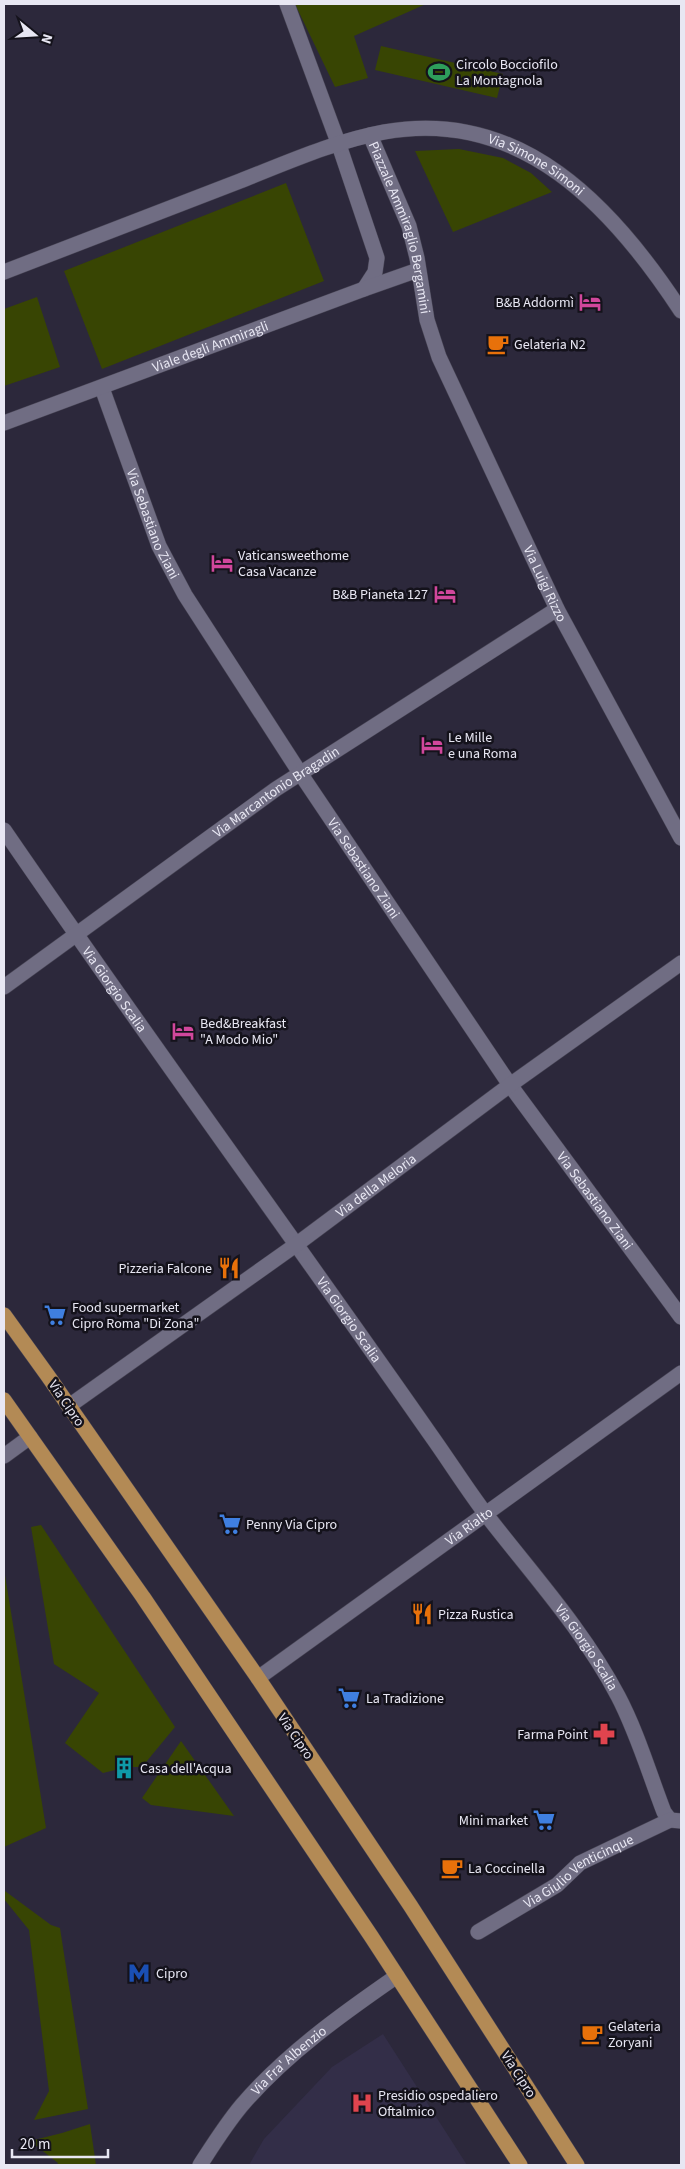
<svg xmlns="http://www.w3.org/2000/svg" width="685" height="2169" font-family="'Source Sans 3',sans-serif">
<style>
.built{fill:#332e48}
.green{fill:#384503}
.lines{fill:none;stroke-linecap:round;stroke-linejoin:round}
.minor-casing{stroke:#474454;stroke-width:16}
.major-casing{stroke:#474454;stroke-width:16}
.minor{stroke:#706d83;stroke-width:15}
.major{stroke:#b38a55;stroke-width:15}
.labels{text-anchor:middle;stroke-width:5;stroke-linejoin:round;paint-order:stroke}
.poi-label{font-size:14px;fill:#e8e7f3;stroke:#14121b;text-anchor:start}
.street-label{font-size:14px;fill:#e8e7f3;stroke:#14121b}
</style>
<rect width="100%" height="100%" fill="#2c283b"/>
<polygon class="built" points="383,2034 467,2165 249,2165 264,2139 332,2067"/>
<g class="green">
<polygon points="295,4 426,4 354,36 368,78 335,87"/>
<polygon points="381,46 503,74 497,98 375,70"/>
<polygon points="459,149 503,158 531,173 552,192 453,232 415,151"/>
<polygon points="286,183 324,281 102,369 64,271"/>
<polygon points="37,297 60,367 4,386 4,309"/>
<polygon points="41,1525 175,1727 142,1767 132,1767 123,1760 115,1770 103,1773 65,1743 99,1693 54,1664 31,1527"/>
<polygon points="4,1569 46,1828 4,1847"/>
<polygon points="181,1741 234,1816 151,1805 142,1798"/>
<polygon points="5,1891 51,1925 60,1928 88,2109 34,2120 49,2091 29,1930 4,1899"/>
<polygon points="90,2124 96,2165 57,2165 58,2163 30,2141 62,2133"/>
</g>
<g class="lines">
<g class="minor-casing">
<g id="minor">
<polyline points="287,4 339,145 377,258 375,272 364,289"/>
<path id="s1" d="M370,135l39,91 8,32 10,62 12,37 118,252 124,229"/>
<path id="s2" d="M4,272c79,-30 157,-61 236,-91 46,-18 95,-40 144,-49 137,-25 229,75 297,179"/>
<path id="s3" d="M102,388l57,158 26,49 115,178 210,312 171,232"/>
<path id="s4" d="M4,423l360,-134 54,-19"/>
<path id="s5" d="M4,830c139,203 285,402 426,604 20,28 38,57 58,83 45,58 96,114 130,179 19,36 31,77 46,116l6,8"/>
<path id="s6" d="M4,987l272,-198 281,-180"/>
<path id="s7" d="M69,1406l228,-162 213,-159 171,-122"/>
<polyline points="4,1456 30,1437"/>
<path id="s8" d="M258,1678l423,-305"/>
<path id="s9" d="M478,1932l79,-47 23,-22 90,-43 11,1"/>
<path id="s10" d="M200,2165c13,-20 26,-41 42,-60 44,-51 100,-91 155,-129"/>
</g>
</g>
<g class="major-casing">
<g id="major">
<polyline points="4,1315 48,1376 258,1678 410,1905 577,2165"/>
<polyline points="4,1400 143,1597 371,1936 520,2165"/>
</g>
</g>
<use href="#minor" class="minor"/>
<use href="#major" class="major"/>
</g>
<defs>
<g id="stadium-bare" transform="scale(1.725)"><path d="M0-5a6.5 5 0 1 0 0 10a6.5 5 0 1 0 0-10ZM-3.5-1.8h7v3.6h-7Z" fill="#2e9e5b" stroke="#14121b" stroke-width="2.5" paint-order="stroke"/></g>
<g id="hotel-bare" transform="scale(1.725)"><path d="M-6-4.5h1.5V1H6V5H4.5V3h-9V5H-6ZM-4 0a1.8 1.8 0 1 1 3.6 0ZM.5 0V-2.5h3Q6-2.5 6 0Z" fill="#d1479c" stroke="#14121b" stroke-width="2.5" paint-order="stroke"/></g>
<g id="cafe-bare" transform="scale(1.725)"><path d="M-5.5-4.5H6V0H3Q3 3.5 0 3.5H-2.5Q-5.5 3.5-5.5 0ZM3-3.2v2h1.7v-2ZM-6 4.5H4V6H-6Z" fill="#e8710a" stroke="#14121b" stroke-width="2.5" paint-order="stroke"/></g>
<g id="restaurant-bare" transform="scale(1.725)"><path d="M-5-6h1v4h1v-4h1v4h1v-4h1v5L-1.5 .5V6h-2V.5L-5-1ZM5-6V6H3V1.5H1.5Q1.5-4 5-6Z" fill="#e8710a" stroke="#14121b" stroke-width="2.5" paint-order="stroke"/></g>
<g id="supermarket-bare" transform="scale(1.725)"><path d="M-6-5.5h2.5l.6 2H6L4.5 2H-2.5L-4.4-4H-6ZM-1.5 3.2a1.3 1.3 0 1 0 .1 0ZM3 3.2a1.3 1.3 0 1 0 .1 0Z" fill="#3f7fe0" stroke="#14121b" stroke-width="2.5" paint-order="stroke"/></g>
<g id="pharmacy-bare" transform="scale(1.725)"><path d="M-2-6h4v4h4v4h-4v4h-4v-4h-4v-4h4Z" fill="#e0444e" stroke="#14121b" stroke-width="2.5" paint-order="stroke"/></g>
<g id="building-bare" transform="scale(1.725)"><path d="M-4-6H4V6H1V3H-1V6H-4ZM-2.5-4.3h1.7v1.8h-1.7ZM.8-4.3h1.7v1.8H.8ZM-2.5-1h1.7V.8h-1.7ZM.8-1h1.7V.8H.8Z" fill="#0f9aa8" stroke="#14121b" stroke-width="2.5" paint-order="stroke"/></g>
<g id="metro-bare" transform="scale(1.725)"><path d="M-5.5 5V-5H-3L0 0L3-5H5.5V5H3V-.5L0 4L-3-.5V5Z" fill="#1a4fb4" stroke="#14121b" stroke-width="2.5" paint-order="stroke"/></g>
<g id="hospital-bare" transform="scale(1.725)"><path d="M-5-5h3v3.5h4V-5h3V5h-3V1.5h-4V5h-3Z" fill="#e0444e" stroke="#14121b" stroke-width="2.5" paint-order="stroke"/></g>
</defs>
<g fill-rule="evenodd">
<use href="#stadium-bare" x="439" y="72"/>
<use href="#hotel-bare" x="590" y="302"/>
<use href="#cafe-bare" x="498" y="344"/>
<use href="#hotel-bare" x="222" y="563"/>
<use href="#hotel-bare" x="445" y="594"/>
<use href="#hotel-bare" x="432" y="745"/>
<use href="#hotel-bare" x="183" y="1031"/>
<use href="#restaurant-bare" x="229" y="1268"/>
<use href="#supermarket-bare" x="55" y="1315"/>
<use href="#supermarket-bare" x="230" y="1524"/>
<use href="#restaurant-bare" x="422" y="1614"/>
<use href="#supermarket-bare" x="349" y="1698"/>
<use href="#pharmacy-bare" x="604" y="1734"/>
<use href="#building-bare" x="124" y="1768"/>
<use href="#supermarket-bare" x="544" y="1820"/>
<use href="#cafe-bare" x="452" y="1868"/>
<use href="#metro-bare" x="139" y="1973"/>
<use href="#cafe-bare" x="592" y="2034"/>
<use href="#hospital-bare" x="362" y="2103"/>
</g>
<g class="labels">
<g class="poi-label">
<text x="456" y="69">Circolo Bocciofilo<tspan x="456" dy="16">La Montagnola</tspan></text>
<text x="574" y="307" text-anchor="end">B&amp;B Addormì</text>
<text x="514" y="349">Gelateria N2</text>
<text x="238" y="560">Vaticansweethome<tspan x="238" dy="16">Casa Vacanze</tspan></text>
<text x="428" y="599" text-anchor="end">B&amp;B Pianeta 127</text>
<text x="448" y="742">Le Mille<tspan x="448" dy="16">e una Roma</tspan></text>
<text x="200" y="1028">Bed&amp;Breakfast<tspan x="200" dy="16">"A Modo Mio"</tspan></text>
<text x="212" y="1273" text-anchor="end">Pizzeria Falcone</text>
<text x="72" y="1312">Food supermarket<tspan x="72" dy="16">Cipro Roma "Di Zona"</tspan></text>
<text x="246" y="1529">Penny Via Cipro</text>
<text x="438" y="1619">Pizza Rustica</text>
<text x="366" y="1703">La Tradizione</text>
<text x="588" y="1739" text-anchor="end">Farma Point</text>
<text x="140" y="1773">Casa dell'Acqua</text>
<text x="528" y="1825" text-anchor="end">Mini market</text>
<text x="468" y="1873">La Coccinella</text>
<text x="156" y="1978">Cipro</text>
<text x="608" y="2031">Gelateria<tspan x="608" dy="16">Zoryani</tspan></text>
<text x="378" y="2100">Presidio ospedaliero<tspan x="378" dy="16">Oftalmico</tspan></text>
</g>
<g class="street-label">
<text dy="5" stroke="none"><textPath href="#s2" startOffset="566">Via Simone Simoni</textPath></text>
<text dy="5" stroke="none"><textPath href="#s1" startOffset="98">Piazzale Ammiraglio Bergamini</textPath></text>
<text dy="5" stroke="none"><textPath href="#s4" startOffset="220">Viale degli Ammiragli</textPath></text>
<text dy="5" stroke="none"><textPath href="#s3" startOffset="145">Via Sebastiano Ziani</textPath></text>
<text dy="5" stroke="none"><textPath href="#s1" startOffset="484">Via Luigi Rizzo</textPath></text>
<text dy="5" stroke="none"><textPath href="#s6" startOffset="335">Via Marcantonio Bragadin</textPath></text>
<text dy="5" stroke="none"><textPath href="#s3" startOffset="550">Via Sebastiano Ziani</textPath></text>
<text dy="5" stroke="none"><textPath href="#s5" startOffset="194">Via Giorgio Scalia</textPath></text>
<text dy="5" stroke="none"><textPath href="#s7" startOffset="378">Via della Meloria</textPath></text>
<text dy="5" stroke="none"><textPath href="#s3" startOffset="955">Via Sebastiano Ziani</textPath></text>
<text dy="5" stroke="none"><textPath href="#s5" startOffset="599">Via Giorgio Scalia</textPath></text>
<text transform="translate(67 1403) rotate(56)" y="5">Via Cipro</text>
<text dy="5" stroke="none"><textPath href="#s8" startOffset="260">Via Rialto</textPath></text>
<text dy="5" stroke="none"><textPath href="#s5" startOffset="1004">Via Giorgio Scalia</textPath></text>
<text transform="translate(296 1736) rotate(56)" y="5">Via Cipro</text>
<text dy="5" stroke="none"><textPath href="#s9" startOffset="118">Via Giulio Venticinque</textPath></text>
<text dy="5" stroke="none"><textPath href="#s10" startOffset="138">Via Fra' Albenzio</textPath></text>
<text transform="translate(519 2074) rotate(57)" y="5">Via Cipro</text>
</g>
</g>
<rect width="685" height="2169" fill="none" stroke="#e8e7f3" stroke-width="10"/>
<g transform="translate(35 35) rotate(108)" stroke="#14121b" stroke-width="4" paint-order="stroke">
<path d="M0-4L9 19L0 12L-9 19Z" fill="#e8e7f3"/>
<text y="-8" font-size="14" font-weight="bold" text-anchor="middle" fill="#e8e7f3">N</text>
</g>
<path d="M12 2149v8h96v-8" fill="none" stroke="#e8e7f3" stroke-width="2.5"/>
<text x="20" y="2149" font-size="15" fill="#e8e7f3" stroke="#14121b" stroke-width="4" paint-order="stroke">20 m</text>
</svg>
